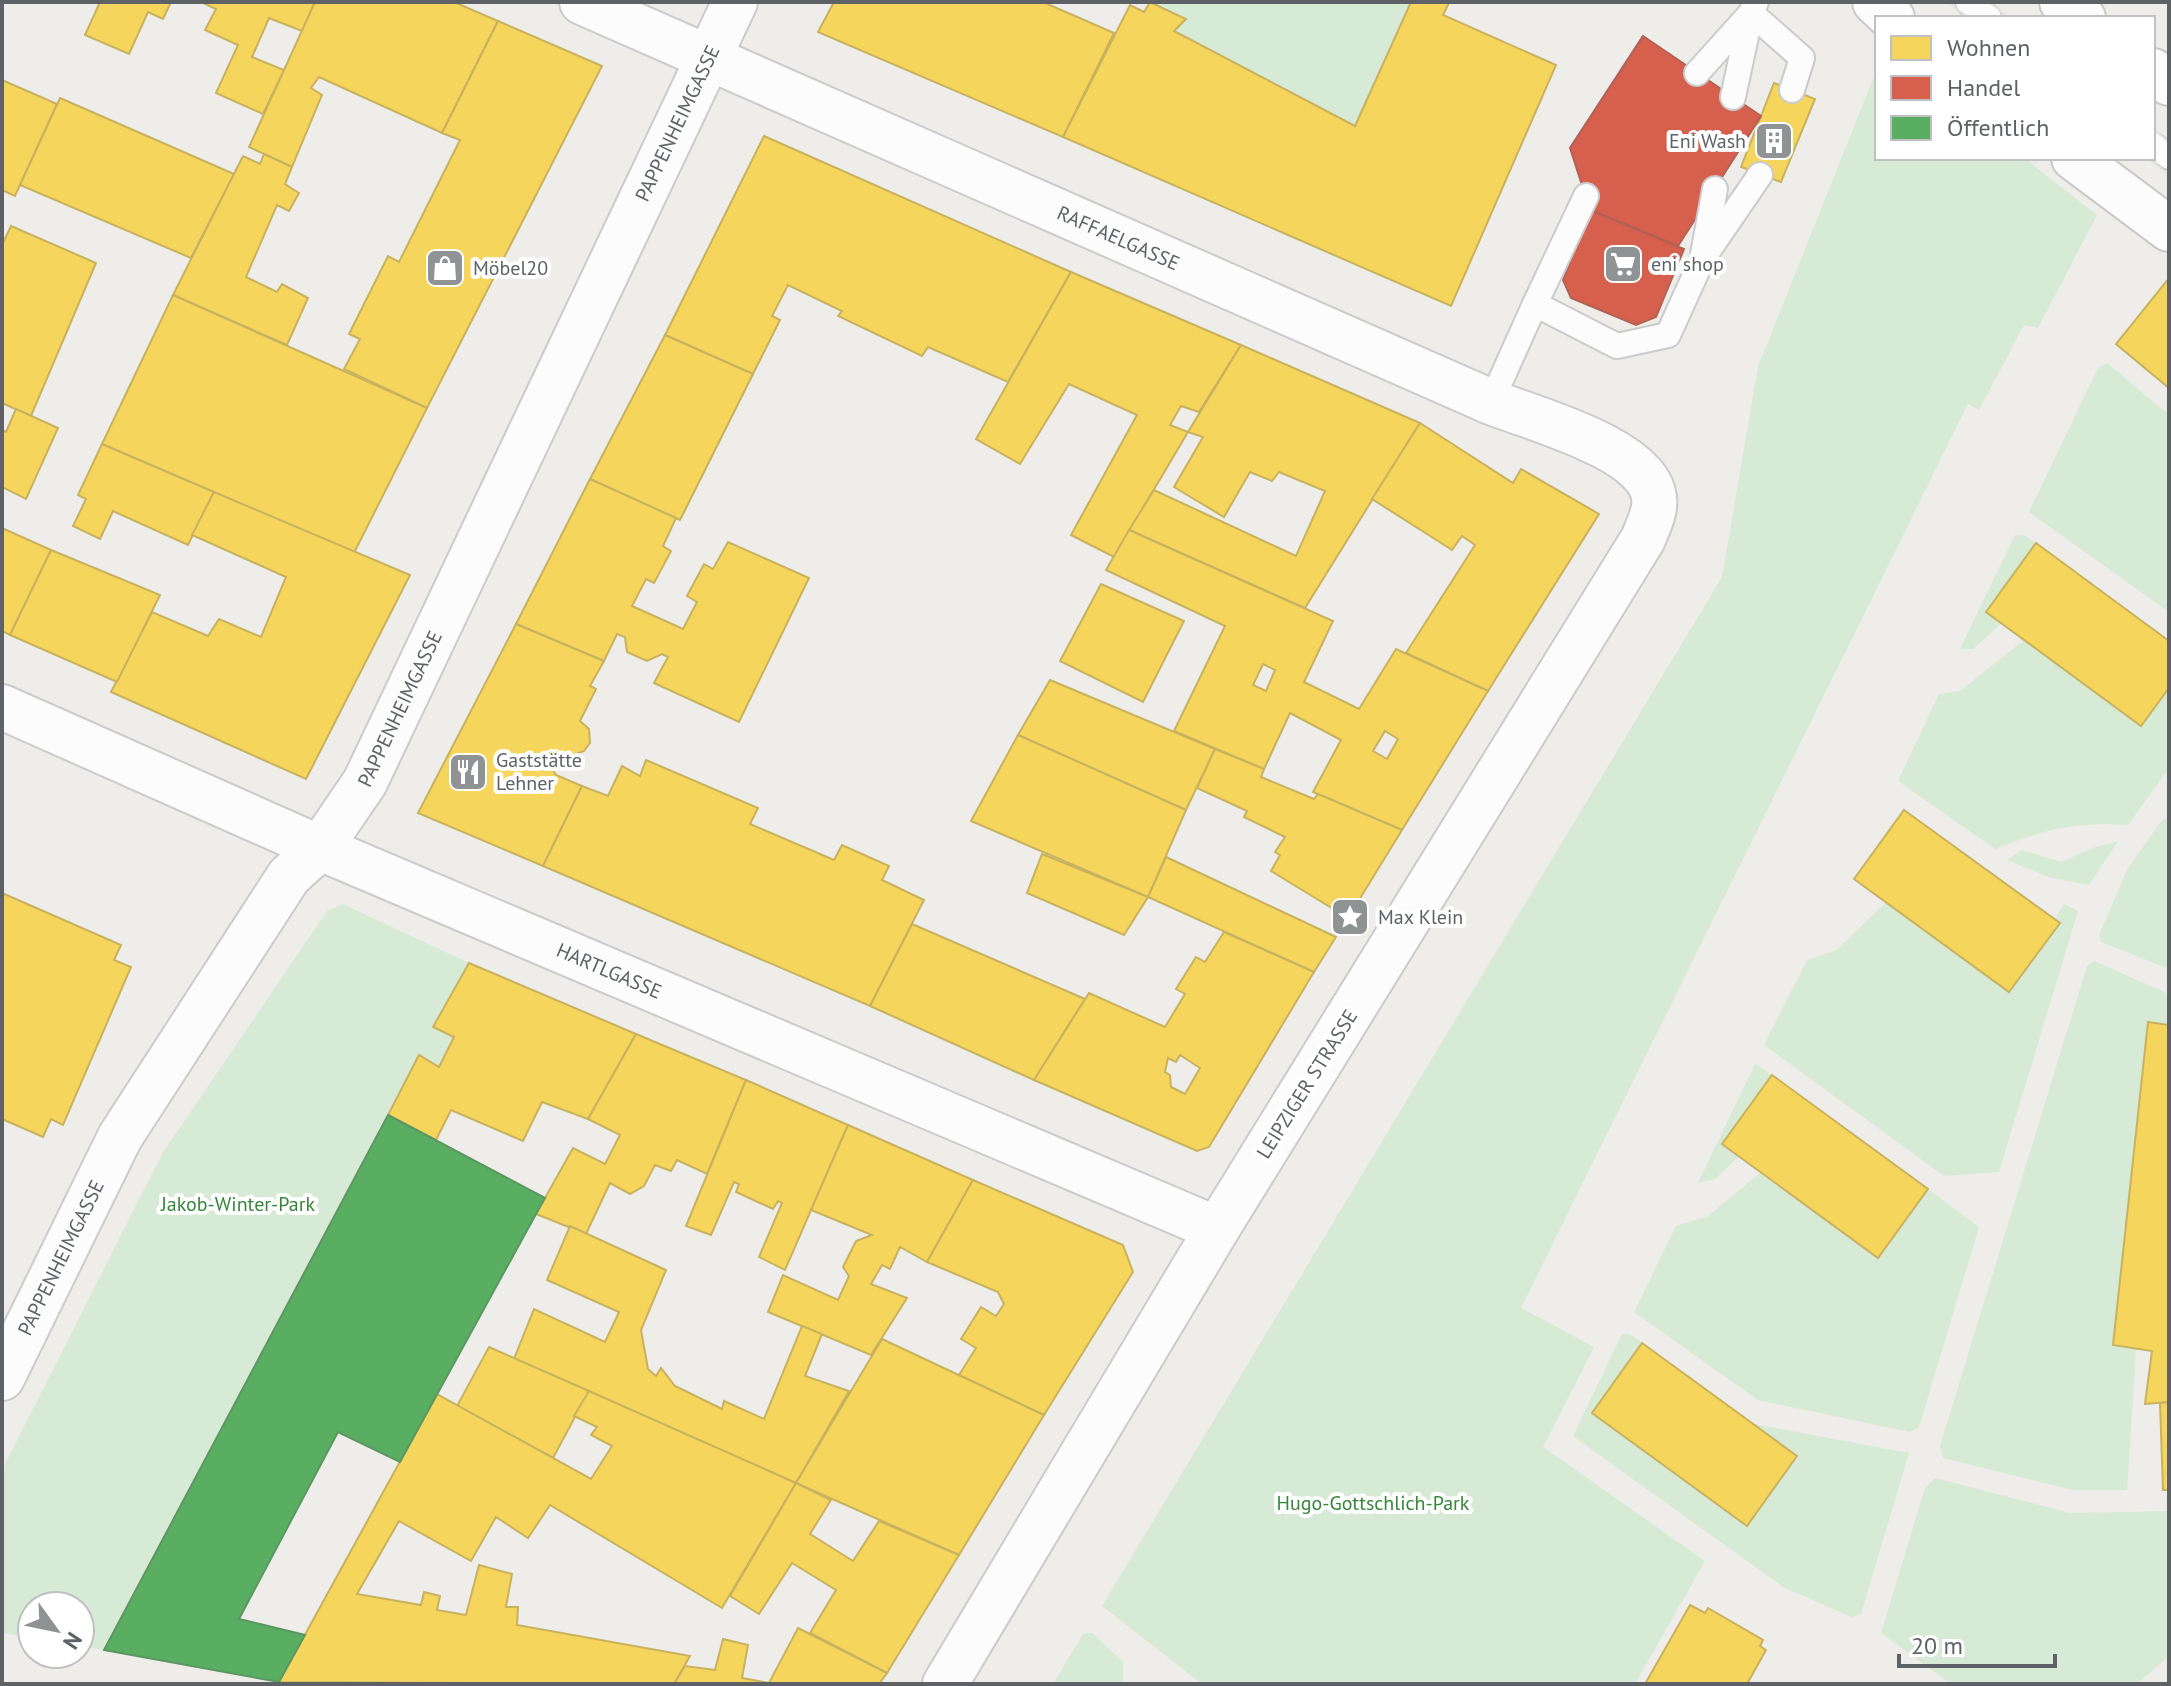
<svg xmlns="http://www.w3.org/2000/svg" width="2171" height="1686" font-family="'PT Sans',sans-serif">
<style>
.green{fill:#d7ead5}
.homes{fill:#f6d55c;stroke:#c8b25f;stroke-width:2;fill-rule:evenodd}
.shops{fill:#d6604d;stroke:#b26155;stroke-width:2}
.public{fill:#5aae61;stroke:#5b9763;stroke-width:2}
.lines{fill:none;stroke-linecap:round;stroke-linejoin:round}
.service-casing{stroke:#cacbcb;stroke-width:28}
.minor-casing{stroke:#cacbcb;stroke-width:48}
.secondary-casing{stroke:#c9c9ca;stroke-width:48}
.service{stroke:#fcfcfc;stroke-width:24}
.minor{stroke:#fcfcfc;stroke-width:44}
.secondary{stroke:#fcfcfc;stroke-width:44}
.tram{stroke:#e3e4e3;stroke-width:2}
.labels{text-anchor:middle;stroke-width:8;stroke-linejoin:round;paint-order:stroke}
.street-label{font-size:20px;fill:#5e6267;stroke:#fff}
.poi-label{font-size:20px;fill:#5e6267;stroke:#fff;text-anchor:start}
.park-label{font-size:20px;fill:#36863a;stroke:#fff}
</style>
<rect width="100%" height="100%" fill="#eeede9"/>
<g class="green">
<polygon points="1155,2 1411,2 1355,126 1174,31 1186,18"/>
<polygon points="1877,69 1877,158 2024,158 2097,215 2038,328 2024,325 1979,410 1968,404 1521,1308 1594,1347 1543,1447 1705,1561 1635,1684 1202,1684 1102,1606 1722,577 1758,367"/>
<polygon points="2107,363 2169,415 2169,612 2029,512 2098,368"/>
<polygon points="2015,535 2024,535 2036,543 1986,612 2001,624 1973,649 1960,649"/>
<path d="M2024,640l117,85 28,-37v80l-41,57c-55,-3 -81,4 -133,24l-97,-68 41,-87 21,-3z"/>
<polygon points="2169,818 2169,969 2101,942 2099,935 2127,870 2162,820"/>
<polygon points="2118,841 2089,885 2048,877 2007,860 2022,850 2062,862 2089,849"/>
<polygon points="1886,902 2054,920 2064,904 2078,911 1999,1172 1944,1176 1764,1045 1807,960 1837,950"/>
<polygon points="343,904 469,963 433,1027 454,1037 439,1067 419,1056 104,1650 80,1646 80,1606 32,1606 32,1638 2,1633 2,1470 162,1154 327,911"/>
<polygon points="2094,961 2169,994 2169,1025 2149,1022 2114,1345 2136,1349 2127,1490 2073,1490 1943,1458 1940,1446 2087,966"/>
<polygon points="1755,1064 1772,1075 1722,1144 1738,1157 1715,1179 1698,1183"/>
<polygon points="1760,1173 1878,1258 1928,1189 1979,1227 1919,1427 1910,1432 1758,1400 1634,1312 1676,1226 1708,1216"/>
<polygon points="1622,1334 1630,1334 1642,1343 1592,1413 1747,1525 1797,1456 1754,1424 1909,1453 1861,1614 1851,1617 1783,1587 1573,1436"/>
<polygon points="1935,1478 2071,1513 2169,1511 2169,1656 2137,1684 1951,1684 1881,1633 1925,1488"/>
<polygon points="1092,1633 1123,1662 1123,1684 1053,1684 1083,1634"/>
</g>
<g class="homes">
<polygon points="100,2 171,2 163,19 148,12 129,54 85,35"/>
<polygon points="201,2 315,2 302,31 269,18 252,57 284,70 263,114 216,93 238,45 205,30 216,9"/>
<polygon points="315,2 454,2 498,21 442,133 319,77 311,88 322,95 292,167 249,147"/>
<polygon points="834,2 1043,2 1114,33 1063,137 818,32"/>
<polygon points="1150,2 1186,19 1174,31 1355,126 1411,2 1449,3 1443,15 1556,65 1451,306 1063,137 1130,5 1144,12"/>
<polygon points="498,21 602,66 427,408 344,369 360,339 349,334 388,256 399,262 460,140 442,133"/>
<polygon points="2,80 57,104 15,196 2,190"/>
<polygon points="1774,83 1815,99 1781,182 1741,167"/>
<polygon points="60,98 234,174 191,258 20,185"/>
<polygon points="764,136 1071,272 1008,382 928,347 922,356 838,316 842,311 788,285 772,316 780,320 753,374 665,335"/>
<polygon points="264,154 292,167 285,184 299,193 289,211 277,205 246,277 277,292 282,284 308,298 287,345 173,295 243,156 260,164"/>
<polygon points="11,226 96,263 31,416 2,403 2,245"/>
<polygon points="1071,272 1241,345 1199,412 1181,406 1170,425 1188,432 1114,557 1071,535 1137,415 1069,384 1020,464 976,439"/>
<polygon points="2169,278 2169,388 2116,344"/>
<polygon points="173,295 427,408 354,553 102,444"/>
<polygon points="665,335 753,374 680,520 590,479"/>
<polygon points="1241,345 1420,423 1305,608 1129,530 1154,490 1296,556 1325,491 1279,472 1272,481 1250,472 1224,517 1174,487 1203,437 1188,432"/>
<polygon points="16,409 58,428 26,499 2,487 2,430 6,432"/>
<polygon points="1420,423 1513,483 1521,469 1599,514 1488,691 1406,653 1475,545 1462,536 1452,550 1372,499"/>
<polygon points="102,444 214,492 188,545 113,511 100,539 73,526 86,499 78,495"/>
<polygon points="590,479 676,518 663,546 671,551 654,583 646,579 632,606 683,629 697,602 687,596 704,564 713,569 728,542 809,578 739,722 654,683 668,657 662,654 647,661 627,652 625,637 617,634 604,661 516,624"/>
<polygon points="214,492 410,575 306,779 111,692 152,612 208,636 219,619 261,637 286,577 192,535"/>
<polygon points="2,528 51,550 10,635 2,631"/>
<path d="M1129,530l204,91 -29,61 55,27 37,-60 92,42 -86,139 -89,-38 28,-52 -51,-27 -26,56 -90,-38 51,-105 -119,-56zM1263,664l12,6 -9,21 -13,-6zM1385,731l13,8 -11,20 -14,-8z"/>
<polygon points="2036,543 2169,641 2169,688 2141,726 1986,612"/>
<polygon points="51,550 160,595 117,682 10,635"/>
<polygon points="1101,584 1184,621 1143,702 1060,661"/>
<polygon points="516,624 604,661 590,686 596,689 580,721 589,729 590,743 584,751 571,756 557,752 550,765 556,775 582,786 543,866 418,813"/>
<polygon points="1050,680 1215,749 1186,810 1018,735"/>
<polygon points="1018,735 1186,810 1148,897 971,821"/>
<polygon points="1215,749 1264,769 1261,777 1314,799 1318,794 1402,830 1348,918 1271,871 1280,855 1275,852 1285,837 1244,817 1247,811 1197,788"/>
<polygon points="646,760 758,808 750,824 834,860 842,845 889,866 882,880 924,900 870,1006 543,866 582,786 608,796 622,766 640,776"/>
<polygon points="1904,810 2060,923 2009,992 1854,879"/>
<polygon points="1042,854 1148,897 1124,935 1027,893"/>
<polygon points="1166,857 1336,937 1314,972 1148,897"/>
<polygon points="2,893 121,945 114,960 131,967 63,1125 51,1119 43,1137 2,1119"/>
<polygon points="912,924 1085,999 1034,1080 870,1006"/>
<path d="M1224,932l90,40 -105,175 -12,4 -163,-71 55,-87 76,34 20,-33 -9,-5 20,-32 9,5zM1180,1055l20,13 -15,26 -14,-7 -1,-12 -5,-3 3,-14 8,4z"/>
<polygon points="469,963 636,1034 588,1119 542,1102 523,1141 451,1110 436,1140 388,1115 419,1055 439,1067 454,1037 433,1027"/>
<polygon points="2148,1022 2169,1025 2169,1402 2145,1404 2152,1351 2113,1345"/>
<polygon points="636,1034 746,1080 707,1174 677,1160 671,1171 655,1165 644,1186 630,1194 610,1183 586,1234 536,1214 573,1148 605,1164 620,1135 588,1119"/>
<polygon points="1772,1075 1928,1189 1878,1258 1722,1144"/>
<polygon points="746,1080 848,1125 785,1270 759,1257 782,1203 778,1201 773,1209 736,1192 739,1184 734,1182 711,1235 686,1226"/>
<polygon points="848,1125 973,1180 927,1262 900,1247 890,1269 882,1265 871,1284 907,1298 871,1355 768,1312 783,1275 838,1300 849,1276 843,1267 856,1241 872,1235 811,1210"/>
<polygon points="973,1180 1123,1245 1133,1272 1044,1415 959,1375 976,1348 961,1339 981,1307 996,1316 1004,1304 998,1292 927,1262"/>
<polygon points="570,1226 666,1270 641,1330 648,1369 656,1376 661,1368 675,1386 722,1409 724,1401 764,1419 802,1326 822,1334 805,1376 849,1391 796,1483 514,1359 534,1309 605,1342 619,1312 547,1280"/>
<polygon points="882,1339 1044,1415 959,1555 796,1483"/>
<polygon points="1642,1343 1797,1456 1747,1526 1592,1413"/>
<polygon points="489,1347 589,1391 553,1458 457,1406"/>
<polygon points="589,1391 796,1483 722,1608 550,1505 528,1538 496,1517 471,1561 399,1521 357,1594 421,1605 424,1592 440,1596 437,1610 466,1615 479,1565 512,1574 506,1607 518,1607 517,1625 690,1656 674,1684 279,1682 437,1394 591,1479 612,1446 591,1435 597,1427 574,1416"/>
<polygon points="2169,1402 2169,1490 2163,1490 2160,1403"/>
<polygon points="796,1483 831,1500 810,1534 853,1561 879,1521 959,1555 887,1673 810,1633 836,1590 792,1563 759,1614 730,1596"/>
<polygon points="1690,1605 1705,1613 1708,1608 1763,1640 1760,1646 1766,1650 1747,1684 1645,1684"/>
<polygon points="798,1628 887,1673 879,1684 674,1684 685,1666 715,1670 723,1639 748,1645 742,1678 769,1683"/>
</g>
<g class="shops">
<polygon points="1643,36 1761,116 1678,246 1590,210 1570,148"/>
<polygon points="1590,210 1684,249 1656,317 1636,325 1571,298 1563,280"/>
</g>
<polygon class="public" points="388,1115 545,1198 536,1214 400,1462 338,1432 239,1619 305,1635 279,1682 104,1650"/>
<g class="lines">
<g class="service-casing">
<g id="service">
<polyline points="1756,2 1751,13 1802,58 1792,90"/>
<polyline points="1968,2 1989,18"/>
<polyline points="1697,73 1751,13 1733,97"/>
<polyline points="2153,145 2169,157"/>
<polyline points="1586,196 1535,304 1617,346 1668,335 1702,260 1715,189"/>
<polyline points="1708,251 1760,175"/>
<polyline points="1491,402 1535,304"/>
</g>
</g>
<g class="minor-casing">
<g id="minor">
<path id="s1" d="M582,2l909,400c40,16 159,47 163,96 2,14 -6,28 -11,41l-426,690 -272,455"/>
<path id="s2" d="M2,707l318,141 897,381"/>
<path id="s3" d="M2,1378l118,-241 169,-261 31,-28 45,-66 370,-780"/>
</g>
</g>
<g class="secondary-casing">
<g id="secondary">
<polyline points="1875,2 1892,18"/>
<polyline points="2062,2 2083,18"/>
<polyline points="2153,71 2169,83"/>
<polyline points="2074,158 2169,229"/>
</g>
</g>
<use href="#service" class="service"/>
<use href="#minor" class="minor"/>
<use href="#secondary" class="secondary"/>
<g class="tram">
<polyline points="1948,2 1969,18"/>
<polyline points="1989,2 2009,18"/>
<polyline points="2153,129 2169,142"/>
<polyline points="2148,158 2169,175"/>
</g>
</g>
<defs>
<g id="building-square" transform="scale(2)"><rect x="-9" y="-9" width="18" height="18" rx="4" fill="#909394" stroke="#fff"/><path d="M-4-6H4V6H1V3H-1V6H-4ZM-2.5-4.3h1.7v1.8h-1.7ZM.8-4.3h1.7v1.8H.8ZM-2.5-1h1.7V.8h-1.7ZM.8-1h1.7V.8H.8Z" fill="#fff"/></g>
<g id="supermarket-square" transform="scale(2)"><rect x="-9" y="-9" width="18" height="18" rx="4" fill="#909394" stroke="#fff"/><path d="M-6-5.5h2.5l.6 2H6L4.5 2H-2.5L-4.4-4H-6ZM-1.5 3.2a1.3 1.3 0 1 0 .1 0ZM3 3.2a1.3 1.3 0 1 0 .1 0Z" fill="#fff"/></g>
<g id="shop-square" transform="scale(2)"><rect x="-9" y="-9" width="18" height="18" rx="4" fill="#909394" stroke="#fff"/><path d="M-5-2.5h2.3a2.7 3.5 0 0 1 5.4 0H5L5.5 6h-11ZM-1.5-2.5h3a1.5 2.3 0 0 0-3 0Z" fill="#fff"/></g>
<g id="restaurant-square" transform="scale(2)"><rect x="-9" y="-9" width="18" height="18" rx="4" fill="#909394" stroke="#fff"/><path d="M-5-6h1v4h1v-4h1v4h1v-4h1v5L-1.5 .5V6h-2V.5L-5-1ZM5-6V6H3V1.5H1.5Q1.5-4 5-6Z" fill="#fff"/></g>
<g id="sight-square" transform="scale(2)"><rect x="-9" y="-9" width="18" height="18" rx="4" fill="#909394" stroke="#fff"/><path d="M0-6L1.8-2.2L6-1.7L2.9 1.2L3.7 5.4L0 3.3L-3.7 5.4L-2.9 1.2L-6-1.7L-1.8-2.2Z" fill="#fff"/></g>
</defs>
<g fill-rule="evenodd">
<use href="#building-square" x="1774" y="141"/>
<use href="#supermarket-square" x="1623" y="264"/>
<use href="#shop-square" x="445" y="268"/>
<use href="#restaurant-square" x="468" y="772"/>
<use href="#sight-square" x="1350" y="917"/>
</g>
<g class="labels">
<g class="street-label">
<text dy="7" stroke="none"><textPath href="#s3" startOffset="1430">PAPPENHEIMGASSE</textPath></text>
<text dy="7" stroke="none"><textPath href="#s1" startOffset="586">RAFFAELGASSE</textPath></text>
<text dy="7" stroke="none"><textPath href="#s3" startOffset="782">PAPPENHEIMGASSE</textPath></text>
<text dy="7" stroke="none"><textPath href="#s2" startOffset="662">HARTLGASSE</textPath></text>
<text transform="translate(1307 1084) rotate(-58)" y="7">LEIPZIGER STRASSE</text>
<text dy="7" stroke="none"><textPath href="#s3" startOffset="134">PAPPENHEIMGASSE</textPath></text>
</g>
<g class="poi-label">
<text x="1746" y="148" text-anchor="end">Eni Wash</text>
<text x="1651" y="271">eni shop</text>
<text x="473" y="275">Möbel20</text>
<text x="496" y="767">Gaststätte<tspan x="496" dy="23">Lehner</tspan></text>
<text x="1378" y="924">Max Klein</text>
</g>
<g class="park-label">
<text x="238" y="1211">Jakob-Winter-Park</text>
<text x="1373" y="1510">Hugo-Gottschlich-Park</text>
</g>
</g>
<rect width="2171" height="1686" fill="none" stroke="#5e6267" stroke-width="8"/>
<rect x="1875" y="16" width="280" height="144" fill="#ffffff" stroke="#bfc0c2" stroke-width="2"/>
<rect x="1891" y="36" width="40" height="24" fill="#f6d55c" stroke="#bfc0c2" stroke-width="2"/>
<text x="1947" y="56" font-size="24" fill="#5e6267">Wohnen</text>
<rect x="1891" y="76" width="40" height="24" fill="#d6604d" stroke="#bfc0c2" stroke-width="2"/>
<text x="1947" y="96" font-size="24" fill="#5e6267">Handel</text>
<rect x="1891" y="116" width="40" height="24" fill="#5aae61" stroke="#bfc0c2" stroke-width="2"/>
<text x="1947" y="136" font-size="24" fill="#5e6267">Öffentlich</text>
<g transform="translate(56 1630) rotate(123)"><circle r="38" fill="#ffffff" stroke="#bfc0c2" stroke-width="2"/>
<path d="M0-6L14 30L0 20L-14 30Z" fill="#909394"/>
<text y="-12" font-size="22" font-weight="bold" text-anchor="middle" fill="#5e6267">N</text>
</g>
<path d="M1899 1654v12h156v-12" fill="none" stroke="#5e6267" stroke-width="4"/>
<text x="1911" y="1654" font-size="24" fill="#5e6267" stroke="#ffffff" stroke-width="6" paint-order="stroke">20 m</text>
</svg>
